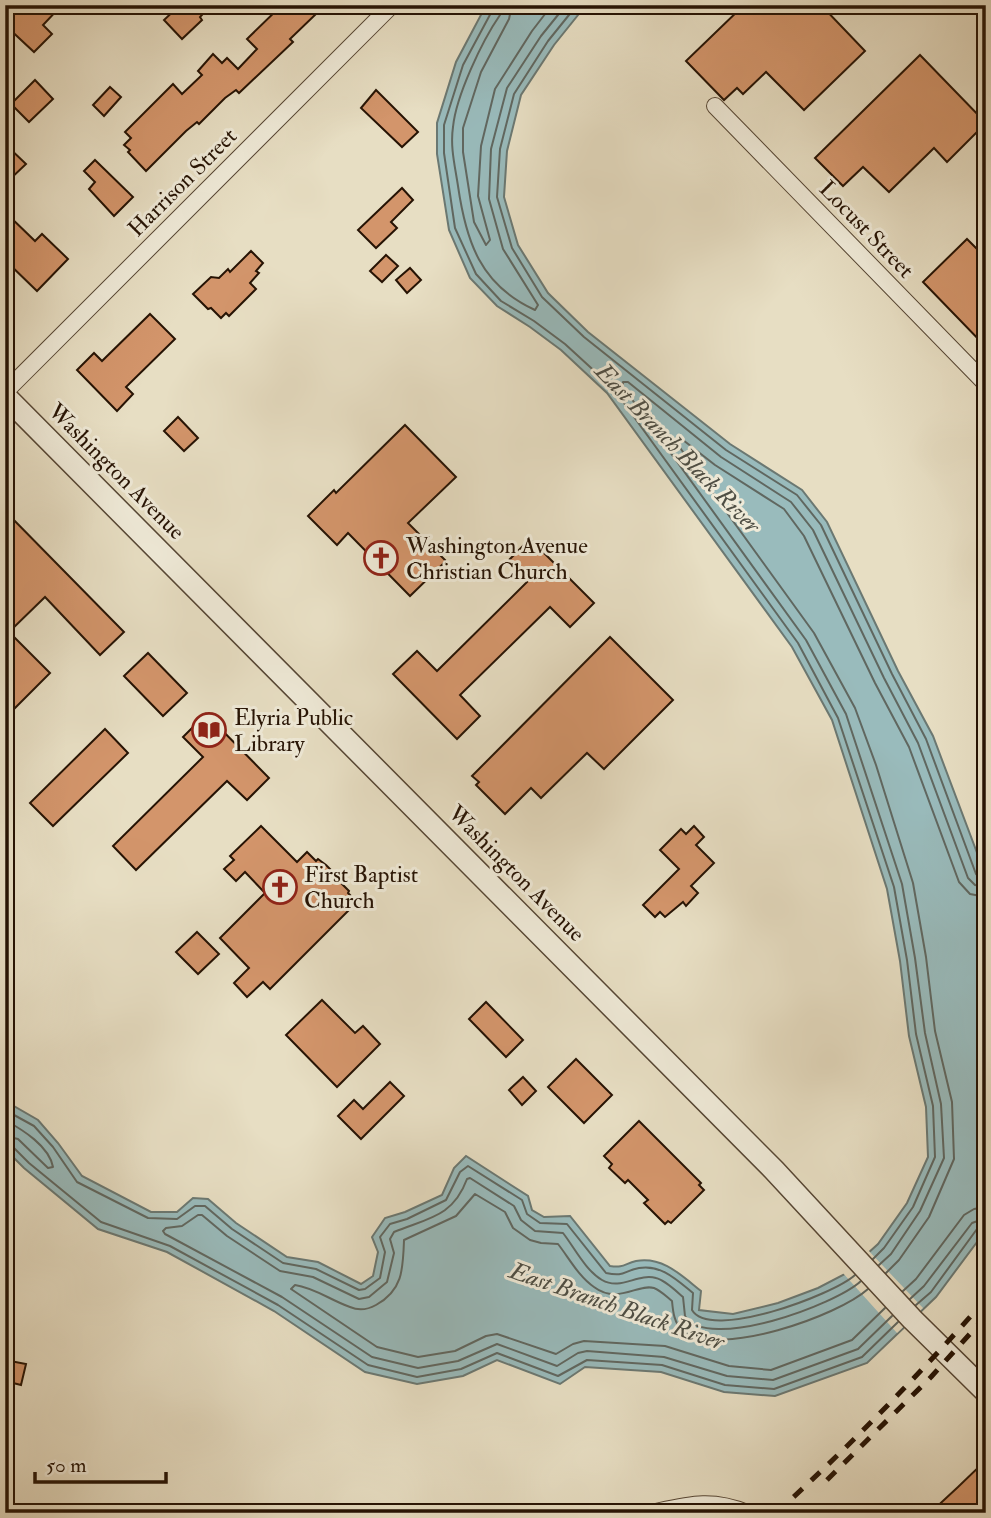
<svg xmlns="http://www.w3.org/2000/svg" width="991" height="1518" font-family="'IM FELL Double Pica',serif">
<style>
.water{fill:#99bbbc;stroke:#6b7872;stroke-width:2}
.pier{fill:#e7dec3}
.lines{fill:none;stroke-linecap:round;stroke-linejoin:round}
.shore{stroke:#606760;stroke-width:2}
.building{fill:#d3956b;stroke:#261304;stroke-width:2}
.minor-casing{stroke:#564634;stroke-width:18}
.tertiary-casing{stroke:#564634;stroke-width:24}
.minor{stroke:#efead8;stroke-width:16}
.tertiary{stroke:#efead8;stroke-width:21}
.rail{stroke:#261304;stroke-width:5;stroke-dasharray:12 12;stroke-linecap:butt}
.labels{text-anchor:middle;stroke-width:6;stroke-linejoin:round;paint-order:stroke}
.street-label{font-size:23px;fill:#261304;stroke:#efead8}
.poi-label{font-size:23px;fill:#261304;stroke:#efead8;text-anchor:start}
.water-label{font-size:24px;font-style:italic;fill:#4e4e44;stroke:#efead8}
</style>
<rect width="100%" height="100%" fill="#e7dec3"/>
<filter id="stains"><feTurbulence type="fractalNoise" baseFrequency=".00286" numOctaves="4"/><feColorMatrix values="0 0 0 0 .2 0 0 0 0 .09 0 0 0 0 .02 0 0 0 .5 -.17"/></filter>
<radialGradient id="worn" r=".72"><stop offset=".6" stop-color="#630" stop-opacity="0"/><stop offset="1" stop-color="#630" stop-opacity=".3"/></radialGradient>
<path class="water" d="M489,5h97l-32,40 -33,50 -14,56 -3,46 14,48 30,48 40,39 142,112 72,46 25,32 71,149 35,65 49,130 4,29v335l-50,67 -69,66 -92,33 -51,-4 -63,-20 -76,-5 -25,17 -63,-24 -34,16 -46,8 -52,-12 -91,-61 -107,-59 -69,-23 -74,-61 -19,-19v-48l33,19 20,23 24,33 69,36h26l16,-14 15,1 28,24 51,34 31,5 43,22 12,-8 5,-24 -6,-15 13,-19 20,-6 37,-17 12,-27 12,-12 62,40 4,14 12,7 26,-1 40,50c14,2 14,-2 26,-5 27,-5 46,15 65,30l-2,19 34,4 45,-11 40,-15 27,-14 33,-30 29,-41 21,-46 -2,-50 -17,-71 -9,-75 -13,-72 -55,-169 -40,-73 -185,-254 -46,-43 -31,-23 -33,-21 -27,-28 -21,-48 -12,-76v-31l19,-61 27,-51z"/>
<polygon class="pier" points="867,1249 923,1308 897,1333 842,1272"/>
<g class="lines">
<g class="shore">
<polyline points="493,5 492,11 463,65 444,125 444,153 455,228 476,274 501,301 534,321 565,344 613,388 798,643 838,718 894,887 907,960 916,1034 933,1106 935,1157 913,1207 884,1248 873,1259"/>
<path d="M502,5l-2,10c-18,26 -44,81 -47,112 -3,20 2,39 5,59 8,55 22,99 77,124l3,-5 -35,-56 -14,-50 2,-50 16,-61 34,-52 25,-31"/>
<polyline points="512,5 509,19 481,72 463,128 463,152 474,222 486,245 490,240 478,196 481,146 495,89 532,31 552,5"/>
<polyline points="577,5 548,41 514,94 500,149 497,197 512,248 542,297 584,337 726,450 797,495 821,525 892,674 926,739 976,874 980,878 986,878"/>
<path d="M5,1110l29,16 19,21 24,35 71,36 29,1 18,-13h10l27,23 51,34 33,6 43,21 6,-1 15,-11 5,-26 -5,-15 10,-13 17,-5 39,-19 14,-28 8,-6 54,34 5,14 13,9 27,1 39,49c19,4 17,-2 33,-5 22,-4 38,12 54,25l-1,17c18,31 141,-15 163,-35"/>
<path d="M5,1120c18,10 44,26 48,47l-5,1 -30,-29 -13,-3"/>
<polyline points="5,1145 12,1146 29,1163 101,1222 170,1246 278,1305 368,1365 417,1377 461,1369 497,1353 558,1376 587,1360 662,1365 725,1385 774,1389 862,1357 898,1322"/>
<polyline points="879,1265 891,1254 920,1211 944,1158 941,1104 925,1033 915,958 902,884 846,714 806,640 623,387 623,382 628,382 721,457 791,502 813,530 884,678 918,743 968,878 975,885 986,887"/>
<polyline points="886,1273 899,1260 929,1217 954,1159 952,1102 935,1031 926,957 913,883 876,765 855,708 814,633 678,445 679,440 683,440 715,465 784,509 804,536 875,683 909,747 959,882 970,894 986,897"/>
<path d="M861,1281c-26,24 -153,71 -176,35l-2,-19c-7,-6 -18,-17 -27,-19 -19,-5 -35,13 -54,2 -16,-9 -28,-33 -39,-47l-28,-2 -14,-11 -7,-14 -44,-28 -3,1c-14,38 -39,39 -73,53l-4,7 4,14 -7,29 -18,15 -10,2 -46,-22 -33,-6 -53,-35 -25,-21h-4l-16,11 -16,2 -3,3 2,3 117,63 90,60 46,11 40,-7 39,-17 60,22 21,-13 9,-2 77,6 63,19 46,4 85,-31 34,-33"/>
<path d="M868,1289c-30,27 -149,69 -185,42 -9,-8 -10,-19 -11,-30 -5,-4 -12,-11 -18,-13 -16,-5 -36,17 -60,-1 -15,-10 -25,-29 -36,-43l-17,-1 -11,-3 -17,-12 -8,-16 -30,-18 -19,22 -52,24c-1,29 -1,50 -28,65 -9,5 -17,6 -26,2 -20,-7 -35,-19 -55,-22l-4,4 86,58 41,10 37,-6 31,-15 11,-2 59,20 17,-10 11,-3 81,5 64,20 42,4 81,-30 33,-32"/>
<polyline points="903,1291 916,1279 964,1215 974,1209 986,1207"/>
<polyline points="910,1299 924,1286 972,1223 986,1218"/>
<polyline points="916,1305 931,1292 977,1229 986,1226"/>
</g>
</g>
<g class="building">
<polygon points="5,5 9,5 15,12 22,5 62,5 43,25 52,34 34,52 5,25"/>
<polygon points="180,5 211,5 200,17 202,20 182,39 164,20"/>
<polygon points="282,5 309,5 317,13 290,39 293,42 239,93 236,90 225,98 199,124 197,122 186,131 146,171 128,152 130,150 124,145 131,138 125,132 173,84 182,94 202,75 198,71 213,54 222,63 227,58 238,69 257,49 247,39"/>
<polygon points="744,5 821,5 865,51 804,110 766,72 743,94 737,88 724,100 686,61"/>
<polygon points="920,55 986,123 947,162 934,148 889,192 863,167 843,186 815,158"/>
<polygon points="35,80 53,99 29,122 11,104"/>
<polygon points="110,87 121,97 104,116 93,105"/>
<polygon points="376,90 418,132 402,147 361,108"/>
<polygon points="5,144 26,164 5,184"/>
<polygon points="95,160 133,197 114,216 89,189 95,182 84,171"/>
<polygon points="402,188 413,200 391,222 397,228 376,248 358,230"/>
<polygon points="5,212 35,241 42,234 68,259 37,291 5,260"/>
<polygon points="967,239 986,258 986,347 923,282"/>
<polygon points="251,251 263,263 256,271 259,273 250,283 256,289 229,316 226,313 221,318 211,308 208,309 193,294 211,277 219,278 228,269 230,272"/>
<polygon points="386,255 398,266 382,282 370,271"/>
<polygon points="410,268 421,280 407,293 396,280"/>
<polygon points="150,314 175,339 126,387 133,394 117,411 77,370 94,353 102,361"/>
<polygon points="178,417 198,438 184,451 164,431"/>
<polygon points="405,425 456,477 408,523 446,561 410,596 348,533 337,545 308,516 334,490 336,493"/>
<polygon points="5,511 124,632 100,655 45,597 9,632 50,673 5,718"/>
<polygon points="530,539 594,603 570,627 550,607 460,695 480,716 457,739 393,674 417,651 437,671 527,582 507,562"/>
<polygon points="610,637 673,700 604,769 587,753 541,798 531,788 505,814 476,785 479,782 472,776"/>
<polygon points="148,653 187,693 163,716 124,676"/>
<polygon points="206,714 269,778 247,800 227,781 136,870 113,846 203,757 183,737"/>
<polygon points="105,729 128,753 53,826 30,803"/>
<polygon points="261,826 297,862 307,852 316,861 318,859 326,865 343,882 342,884 349,891 348,893 357,902 270,989 263,982 247,997 234,983 249,968 220,938 265,893 245,872 236,881 224,869 234,860 230,856"/>
<polygon points="694,826 704,837 696,845 714,863 691,886 698,893 686,906 683,902 665,917 660,912 655,917 643,905 679,869 660,850 681,829 686,834"/>
<polygon points="197,932 219,954 198,974 176,952"/>
<polygon points="322,1000 355,1033 363,1026 380,1044 337,1087 286,1035"/>
<polygon points="486,1002 523,1040 506,1057 469,1019"/>
<polygon points="576,1059 612,1095 584,1123 548,1087"/>
<polygon points="523,1077 536,1091 522,1105 509,1090"/>
<polygon points="390,1082 404,1096 361,1139 338,1116 354,1100 363,1109"/>
<polygon points="639,1121 701,1183 699,1185 704,1190 671,1223 668,1221 665,1224 644,1203 648,1200 628,1180 625,1183 609,1168 612,1164 604,1156"/>
<polygon points="5,1360 26,1364 21,1385 5,1381"/>
<polygon points="986,1460 986,1513 930,1513 958,1487"/>
</g>
<g class="lines">
<g class="minor-casing">
<g id="minor">
<polyline points="715,106 986,384"/>
<polyline points="5,392 392,5"/>
<path d="M651,1513c37,-8 60,-15 96,0"/>
</g>
</g>
<g class="tertiary-casing">
<polyline id="tertiary" points="5,396 774,1170 912,1319 986,1392"/>
</g>
<use href="#minor" class="minor"/>
<use href="#tertiary" class="tertiary"/>
<g class="rail">
<polyline points="827,1480 931,1377 986,1316"/>
<path d="M776,1513c74,-67 144,-139 210,-214"/>
</g>
</g>
<defs>
<g id="church-ring" transform="scale(1.75)"><circle r="9.5" fill="#efead8" stroke="#8f2418" stroke-width="1.5"/><path d="M-1.2-6h2.4v3.5h3.3v2.4h-3.3V6h-2.4V-.1h-3.3v-2.4h3.3Z" fill="#8f2418"/></g>
<g id="library-ring" transform="scale(1.75)"><circle r="9.5" fill="#efead8" stroke="#8f2418" stroke-width="1.5"/><path d="M-6-4Q-3-5.5-.7-3.5V5Q-3 3-6 4ZM6-4Q3-5.5 .7-3.5V5Q3 3 6 4Z" fill="#8f2418"/></g>
</defs>
<g fill-rule="evenodd">
<use href="#church-ring" x="381" y="558"/>
<use href="#library-ring" x="209" y="730"/>
<use href="#church-ring" x="280" y="887"/>
</g>
<g class="labels">
<g class="street-label">
<text transform="translate(182 182) rotate(-45)" y="8">Harrison Street</text>
<text transform="translate(867 229) rotate(46)" y="8">Locust Street</text>
<text transform="translate(117 471) rotate(45)" y="8">Washington Avenue</text>
<text transform="translate(517 873) rotate(45)" y="8">Washington Avenue</text>
</g>
<g class="poi-label">
<text x="406" y="553">Washington Avenue<tspan x="406" dy="26">Christian Church</tspan></text>
<text x="234" y="725">Elyria Public<tspan x="234" dy="26">Library</tspan></text>
<text x="304" y="882">First Baptist<tspan x="304" dy="26">Church</tspan></text>
</g>
<g class="water-label">
<text transform="translate(678 448) rotate(46)" y="8">East Branch Black River</text>
<text transform="translate(617 1306) rotate(19)" y="8">East Branch Black River</text>
</g>
</g>
<rect width="991" height="1518" fill="none" stroke="#e7dec3" stroke-width="28"/>
<rect x="7" y="7" width="977" height="1504" fill="none" stroke="#261304" stroke-width="3.5"/>
<rect x="14" y="14" width="963" height="1490" fill="none" stroke="#261304" stroke-width="2"/>
<path d="M35 1472v10h131v-10" fill="none" stroke="#261304" stroke-width="3.5"/>
<text x="46" y="1472" font-size="21" fill="#261304" stroke="#efead8" stroke-width="5" paint-order="stroke">50 m</text>
<rect width="100%" height="100%" filter="url(#stains)"/>
<rect width="100%" height="100%" fill="url(#worn)"/>
</svg>
